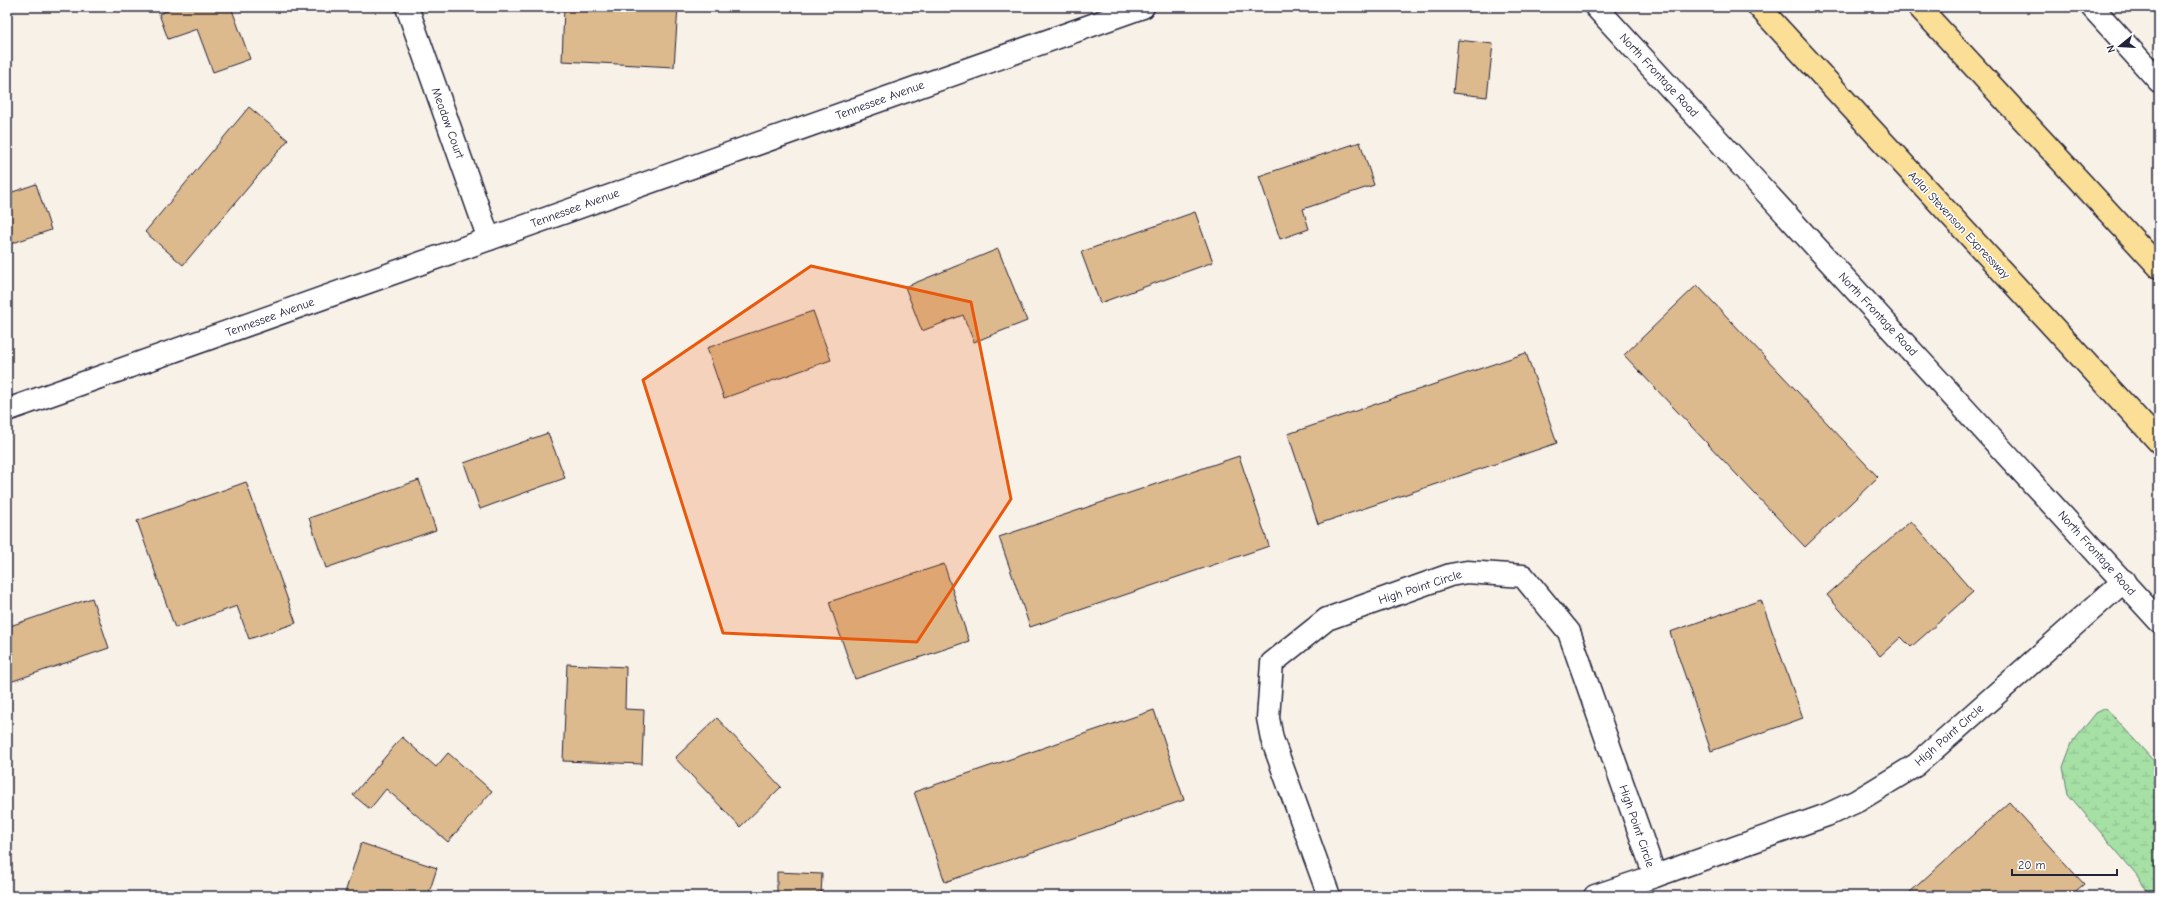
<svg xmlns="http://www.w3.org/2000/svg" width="2166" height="903" font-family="'Comic Neue',sans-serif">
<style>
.wetland{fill:url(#wetland-marsh);stroke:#648170}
.building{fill:#ddba8e;stroke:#22223b}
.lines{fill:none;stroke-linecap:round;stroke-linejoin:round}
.minor-casing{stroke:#22223b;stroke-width:25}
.highway-casing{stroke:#22223b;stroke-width:25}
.minor{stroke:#fff;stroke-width:22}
.highway{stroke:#fbdf96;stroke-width:22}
.marked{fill:#e8590c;fill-opacity:0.2;stroke:#e8590c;stroke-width:3;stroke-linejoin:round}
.labels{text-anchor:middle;stroke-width:3;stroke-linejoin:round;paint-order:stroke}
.street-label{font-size:12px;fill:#22223b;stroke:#fff}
</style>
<defs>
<pattern id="wetland-marsh" width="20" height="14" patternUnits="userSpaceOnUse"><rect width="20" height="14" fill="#a6e0a5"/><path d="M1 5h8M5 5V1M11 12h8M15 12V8" fill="none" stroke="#8fc08f"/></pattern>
</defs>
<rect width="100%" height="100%" fill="#f8f1e8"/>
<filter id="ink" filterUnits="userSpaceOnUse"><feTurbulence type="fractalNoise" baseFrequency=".025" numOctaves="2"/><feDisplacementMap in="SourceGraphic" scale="8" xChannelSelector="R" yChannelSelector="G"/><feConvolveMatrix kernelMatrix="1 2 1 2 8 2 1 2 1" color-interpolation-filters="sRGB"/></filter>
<g filter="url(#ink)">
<polygon class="wetland" points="2106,708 2159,767 2159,896 2150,896 2136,874 2068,794 2063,767 2072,743 2096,713"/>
<g class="building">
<polygon points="176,7 231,7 250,59 213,72 197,29 168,39 159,14"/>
<polygon points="564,7 678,7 674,67 562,61"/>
<polygon points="1458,40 1493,44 1487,97 1453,93"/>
<polygon points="249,107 288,140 183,265 145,232"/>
<polygon points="1360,142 1374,185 1303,209 1309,229 1280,239 1259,176"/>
<polygon points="36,184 51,230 7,245 7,194"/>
<polygon points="1195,212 1213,262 1100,303 1081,252"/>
<polygon points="998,249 1027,321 974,342 963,315 922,331 905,287"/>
<polygon points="1697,285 1878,477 1805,547 1624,355"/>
<polygon points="813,311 831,360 724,398 707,348"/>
<polygon points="1526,353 1557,443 1318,524 1288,434"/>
<polygon points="548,433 565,478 480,509 464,463"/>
<polygon points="1239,456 1269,546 1030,627 999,537"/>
<polygon points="419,480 436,530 326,568 309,518"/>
<polygon points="246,482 296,623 249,639 237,606 175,628 137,521"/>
<polygon points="1911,521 1973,592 1911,647 1901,637 1880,656 1827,595"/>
<polygon points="944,564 969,641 855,679 829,602"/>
<polygon points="92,598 109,648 7,683 7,627"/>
<polygon points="1761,600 1803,718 1711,751 1670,632"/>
<polygon points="567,664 626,667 625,709 644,710 642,764 563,761"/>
<polygon points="1154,710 1184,800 945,882 914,792"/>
<polygon points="717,718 781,787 740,827 675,758"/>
<polygon points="402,737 436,767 448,753 492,791 448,842 386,789 370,809 353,795"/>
<polygon points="2009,802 2084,884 2070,896 1910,896 1908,894"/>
<polygon points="361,843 437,868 428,896 344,896"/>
<polygon points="777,872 822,874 821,896 777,896"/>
</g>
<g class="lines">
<g class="minor-casing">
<g id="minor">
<polyline points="407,7 489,239"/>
<polyline points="1596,7 2159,621"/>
<polyline points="2092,7 2159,81"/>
<polyline points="7,410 1143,7"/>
<polyline points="1655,876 1827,815 1857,801 1916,765 2124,581"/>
<polyline points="1329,896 1272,739 1268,718 1272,663 1327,619 1450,575 1467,572 1523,576 1569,632 1655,876 1595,896"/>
</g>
</g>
<g class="highway-casing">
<g id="highway">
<polyline points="1759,7 2159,442"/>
<polyline points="1919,7 2159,267"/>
</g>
</g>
<use href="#minor" class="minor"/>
<use href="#highway" class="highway"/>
</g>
</g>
<path class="marked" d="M811,266l160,36 40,197 -94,143 -194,-9 -80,-253z"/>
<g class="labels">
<g class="street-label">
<text transform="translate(1659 75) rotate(47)" y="4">North Frontage Road</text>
<text transform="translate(880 100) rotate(-20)" y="4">Tennessee Avenue</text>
<text transform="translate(448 123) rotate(70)" y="4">Meadow Court</text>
<text transform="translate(575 208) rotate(-20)" y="4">Tennessee Avenue</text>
<text transform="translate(1959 225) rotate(47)" y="4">Adlai Stevenson Expressway</text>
<text transform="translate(1878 314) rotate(47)" y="4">North Frontage Road</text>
<text transform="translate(270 317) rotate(-20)" y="4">Tennessee Avenue</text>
<text transform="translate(2097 553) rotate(48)" y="4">North Frontage Road</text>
<text transform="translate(1420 587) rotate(-18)" y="4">High Point Circle</text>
<text transform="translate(1949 735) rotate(-41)" y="4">High Point Circle</text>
<text transform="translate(1637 826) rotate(71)" y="4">High Point Circle</text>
</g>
</g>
<rect width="2166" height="903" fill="none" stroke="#fff" stroke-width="24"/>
<rect x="12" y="12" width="2142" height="879" fill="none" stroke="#22223b" stroke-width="1.5" filter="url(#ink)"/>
<g transform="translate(2120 46) rotate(252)" stroke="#ffffff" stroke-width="3" paint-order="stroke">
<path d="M0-3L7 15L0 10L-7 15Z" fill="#22223b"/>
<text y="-6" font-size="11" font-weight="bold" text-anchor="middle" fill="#22223b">N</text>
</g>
<path d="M2012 869v6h105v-6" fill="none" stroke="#22223b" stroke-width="2"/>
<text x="2018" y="869" font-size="12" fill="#22223b" stroke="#ffffff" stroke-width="3" paint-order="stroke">20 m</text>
</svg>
